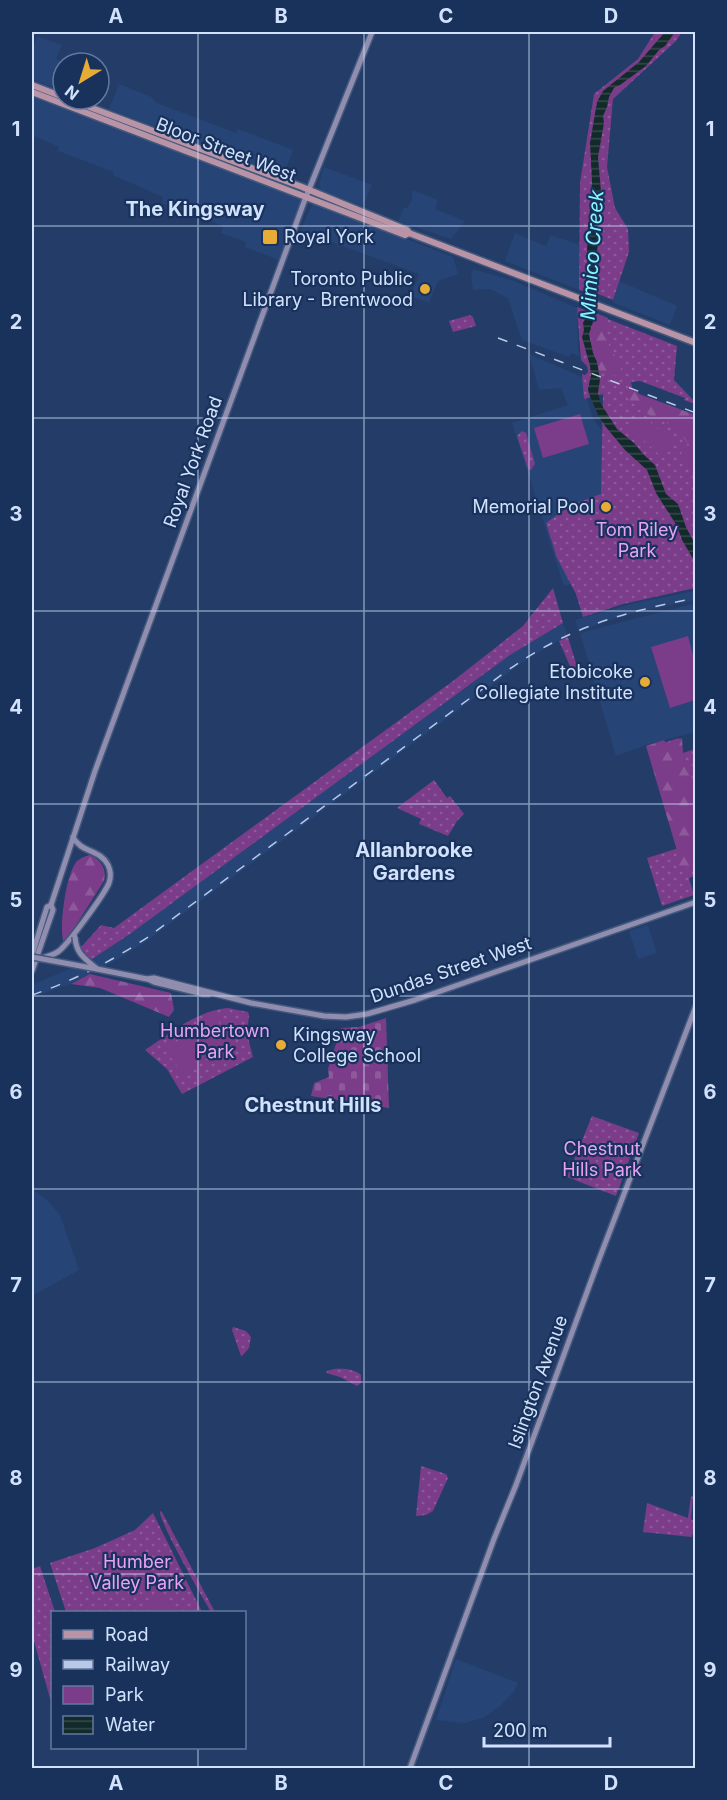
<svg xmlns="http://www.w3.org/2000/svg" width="727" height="1800" font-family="Inter,sans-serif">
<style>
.built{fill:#274476}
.green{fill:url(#green-dots)}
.forest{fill:url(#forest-firs)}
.cemetery{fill:url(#cemetery-stones)}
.pitch{fill:#7b3d89}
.water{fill:url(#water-rules)}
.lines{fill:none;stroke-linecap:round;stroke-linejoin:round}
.secondary-casing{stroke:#42587d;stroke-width:8}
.primary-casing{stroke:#42587d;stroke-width:9}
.secondary{stroke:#908daf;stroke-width:5}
.primary{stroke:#b894a6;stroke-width:6}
.rail{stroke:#b8c9e7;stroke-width:1.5;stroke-dasharray:10 10;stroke-linecap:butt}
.secondary-bridge-casing{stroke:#42587d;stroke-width:8;stroke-linecap:butt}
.secondary-bridge{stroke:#908daf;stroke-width:5}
.grid{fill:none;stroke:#d2e2fd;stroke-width:1.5;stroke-opacity:0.55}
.poi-dot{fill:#e7ac37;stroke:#19325c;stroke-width:2}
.labels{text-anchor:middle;stroke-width:4.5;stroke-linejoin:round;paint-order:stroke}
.street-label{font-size:18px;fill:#d2e2fd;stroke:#19325c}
.poi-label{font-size:18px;fill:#d2e2fd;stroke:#19325c;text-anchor:end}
.park-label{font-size:18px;fill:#e9a2f8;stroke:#19325c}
.neighbourhood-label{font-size:20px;font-weight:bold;fill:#d2e2fd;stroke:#19325c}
.water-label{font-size:20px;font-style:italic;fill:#86f8fe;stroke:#19325c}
.neatline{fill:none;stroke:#d2e2fd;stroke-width:2}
.grid-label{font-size:20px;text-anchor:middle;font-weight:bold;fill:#d2e2fd}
</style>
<defs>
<pattern id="green-dots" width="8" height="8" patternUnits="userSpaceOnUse" patternTransform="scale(1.5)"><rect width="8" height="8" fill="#7b3d89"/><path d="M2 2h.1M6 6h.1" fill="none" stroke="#8d599b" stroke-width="1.8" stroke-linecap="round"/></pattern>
<pattern id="forest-firs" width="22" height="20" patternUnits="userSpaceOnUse" patternTransform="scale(1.5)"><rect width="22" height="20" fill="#7b3d89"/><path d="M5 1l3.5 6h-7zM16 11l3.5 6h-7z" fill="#8d599b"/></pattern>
<pattern id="cemetery-stones" width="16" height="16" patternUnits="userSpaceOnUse" patternTransform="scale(1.5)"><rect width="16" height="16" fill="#7b3d89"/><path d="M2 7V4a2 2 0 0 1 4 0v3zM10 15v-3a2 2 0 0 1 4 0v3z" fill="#8d599b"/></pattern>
<pattern id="water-rules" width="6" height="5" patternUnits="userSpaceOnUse" patternTransform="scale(1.5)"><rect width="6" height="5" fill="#132a2b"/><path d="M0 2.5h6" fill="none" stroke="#34494b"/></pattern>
</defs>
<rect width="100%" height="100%" fill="#233d68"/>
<g class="built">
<polygon points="37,36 62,45 56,59 65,63 63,63 63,91 32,79 32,51"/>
<polygon points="119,84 151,97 157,103 236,133 238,129 293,150 283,176 109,109"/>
<polygon points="32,97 301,199 279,260 245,247 246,242 221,233 223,226 162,203 163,197 113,175 114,172 58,151 59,147 32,135"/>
<polygon points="324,167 372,185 363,206 321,190 319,184"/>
<polygon points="412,190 438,200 435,209 465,221 451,239 398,221 404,207 407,208 412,200"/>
<polygon points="313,203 453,257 458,274 438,281 429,303 411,296 419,274 326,240 325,241 300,231"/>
<polygon points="515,233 546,246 551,235 580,245 579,290 505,261"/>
<polygon points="473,269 514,281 577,308 578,351 580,356 571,353 569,357 522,340 508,298 490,289 473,290 471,274"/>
<polygon points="619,281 677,306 670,325 614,303 613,300"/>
<polygon points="529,354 584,378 583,384 593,419 651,493 679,550 564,586 512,423 568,405 561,388 539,390"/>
<polygon points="695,591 695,600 638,612 609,620 579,632 575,620 635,603"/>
<polygon points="692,604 696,618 695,732 646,745 616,756 580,633"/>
<polygon points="563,623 568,637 547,647 520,664 144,943 113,962 71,984 32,997 34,984 92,959 130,934 510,655"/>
<polygon points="648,925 657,953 638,959 629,931"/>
<polygon points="32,1189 47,1200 60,1215 79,1270 32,1296"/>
<polygon points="456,1659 518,1683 513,1693 500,1706 483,1718 464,1723 436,1720"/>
</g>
<g class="green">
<polygon points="655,32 682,32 676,41 613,99 607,167 615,208 628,229 629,252 613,300 598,294 579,290 580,183 594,94 638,59"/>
<polygon points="577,307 677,346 674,380 695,402 695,404 684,400 685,398 640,381 631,382 633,392 637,391 638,394 693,414 695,419 695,588 623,604 583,617 576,594 557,558 546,523 571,505 601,494 603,394 584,399 582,374 585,375 588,372 587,366 581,360"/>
<polygon points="470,315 473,317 476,326 453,332 449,321"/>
<polygon points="522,431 526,433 527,436 535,464 531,470 528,469 517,436"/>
<polygon points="553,588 563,623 510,655 130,934 92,959 84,955 78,946 82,946 101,925 114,928 453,681 523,626"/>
<polygon points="568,637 578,670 573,673 559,641"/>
<polygon points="679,738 683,753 695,749 695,876 689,878 694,895 662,906 647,858 682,847 654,746"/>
<polygon points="434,780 447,798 450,796 464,814 457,821 448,836 419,824 421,819 397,808"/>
<path d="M228,1008l20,4 1,3 -2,19 6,23 -71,37 -15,-25 -22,-19c26,-17 51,-39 83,-42z"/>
<polygon points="592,1116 639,1133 616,1196 567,1177"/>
<polygon points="233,1327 246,1331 251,1337 249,1348 242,1356 241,1356 232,1330"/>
<path d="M334,1369c9,-1 21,0 27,6v8l-4,3 -17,-9 -14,-4 1,-2z"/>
<polygon points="421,1466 446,1474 448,1478 433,1511 426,1515 416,1516"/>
<polygon points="691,1496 693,1497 691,1519 694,1521 692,1537 643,1532 647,1503 688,1518"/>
<path d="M160,1511l2,1 53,100h-4c-9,-15 -52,-90 -51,-101z"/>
<polygon points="153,1513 202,1612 66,1612 50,1563 95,1548 135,1530"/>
<polygon points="40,1566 55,1612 52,1612 52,1703 51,1702 32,1634 32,1569"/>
</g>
<g class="forest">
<path d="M596,313l12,5c-6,20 2,31 14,47l-2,7 -5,4 -16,-6 -9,-35z"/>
<polygon points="629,388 637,391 639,394 695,415 695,489 692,468 685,463 681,452 688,443 675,428 663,420 656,419 640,409 628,399"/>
<polygon points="682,738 683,754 695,791 696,866 692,866 680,870 677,862 678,854 646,746 664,740 667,744"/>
<path d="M90,855c11,5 17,14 14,26l-40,63c-6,-15 2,-71 13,-83 4,-3 8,-5 13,-6z"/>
<polygon points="90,974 171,993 174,1010 169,1017 100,988 71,984"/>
</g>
<polygon class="cemetery" points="386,1018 389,1108 311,1096 314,1083 329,1077 328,1069 341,1028 359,1027"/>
<g class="pitch">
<polygon points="580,414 589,444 543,458 534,428"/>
<polygon points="641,414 674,443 662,457 629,427"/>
<polygon points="688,636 695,663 695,700 670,708 651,647"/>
<polygon points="213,1015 231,1039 184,1075 165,1050"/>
<polygon points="165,1595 173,1612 154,1612 149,1601"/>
</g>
<polygon class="water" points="665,32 675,32 665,46 659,50 646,66 620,85 614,88 609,97 607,107 603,116 604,123 598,157 601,192 597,220 598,235 596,289 596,313 589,334 593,353 597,362 600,379 598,393 601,404 617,429 634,443 644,455 655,465 666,494 678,504 686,527 695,544 695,562 682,540 677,526 656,493 647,470 625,450 605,426 598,415 589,394 588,389 591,375 590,366 582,337 584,330 583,323 588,313 589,293 587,250 592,181 590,143 597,102 603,91 639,62"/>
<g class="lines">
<g class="secondary-casing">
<g id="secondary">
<polyline points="32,955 47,907 51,905"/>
<path d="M42,958c6,-2 12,-3 17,-7 9,-7 45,-56 50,-68 2,-6 2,-12 -1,-18 -8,-16 -27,-12 -35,-28"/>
<polyline points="97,969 147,979 154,978 251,1003 324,1016 346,1017 367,1014 415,1000 696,902"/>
<polyline points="32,971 53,910 51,905 95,771 304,202 372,32"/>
<polyline points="148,979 154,982 203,994 209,994"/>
<polyline points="410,1768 494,1539 516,1485 598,1262 696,1006"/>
</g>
</g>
<g class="primary-casing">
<g id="primary">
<polyline points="32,85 63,97"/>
<polyline points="32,92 405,235 409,233"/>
<polyline points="68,99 302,187 407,230 409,233 696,343"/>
</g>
</g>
<use href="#secondary" class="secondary"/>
<use href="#primary" class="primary"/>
<g class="rail">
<polyline points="498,338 696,413"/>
<path d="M32,995c41,-14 80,-34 116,-58l356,-264c64,-46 116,-60 192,-75"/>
</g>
<g class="secondary-bridge-casing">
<g id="secondary-bridge">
<path d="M75,937c1,16 9,21 21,31"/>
<polyline points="32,957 97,969"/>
</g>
</g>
<use href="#secondary-bridge" class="secondary-bridge"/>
</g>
<path class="grid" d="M198,32v1580M364,32v1736M529,32v1736M32,226h664M32,418h664M32,611h664M32,804h664M32,996h664M32,1189h664M32,1382h664M32,1574h664M198,1748v20"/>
<g class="poi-dot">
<rect x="262" y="229" width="16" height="16" rx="3"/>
<circle cx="425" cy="289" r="6"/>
<circle cx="606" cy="507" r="6"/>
<circle cx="645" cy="682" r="6"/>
<circle cx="281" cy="1045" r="6"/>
</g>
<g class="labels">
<g class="street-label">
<text transform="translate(226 150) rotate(21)" y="6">Bloor Street West</text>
<text transform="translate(193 462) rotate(-70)" y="6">Royal York Road</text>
<text transform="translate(451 970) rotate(-19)" y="6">Dundas Street West</text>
<text transform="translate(538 1382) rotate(-70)" y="6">Islington Avenue</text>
</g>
<g class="poi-label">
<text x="284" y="243" text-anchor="start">Royal York</text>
<text x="413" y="285">Toronto Public<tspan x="413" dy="21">Library - Brentwood</tspan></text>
<text x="594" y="513">Memorial Pool</text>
<text x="633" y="678">Etobicoke<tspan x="633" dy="21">Collegiate Institute</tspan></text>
<text x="293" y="1041" text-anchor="start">Kingsway<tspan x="293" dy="21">College School</tspan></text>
</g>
<g class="park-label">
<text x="637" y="536">Tom Riley<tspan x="637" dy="21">Park</tspan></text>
<text x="215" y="1037">Humbertown<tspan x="215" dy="21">Park</tspan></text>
<text x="602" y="1155">Chestnut<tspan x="602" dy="21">Hills Park</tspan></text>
<text x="137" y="1568">Humber<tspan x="137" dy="21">Valley Park</tspan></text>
</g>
<g class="neighbourhood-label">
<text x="195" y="216">The Kingsway</text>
<text x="414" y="857">Allanbrooke<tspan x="414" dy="23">Gardens</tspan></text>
<text x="313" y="1112">Chestnut Hills</text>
</g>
<g class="water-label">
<text transform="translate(592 255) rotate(-86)" y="7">Mimico Creek</text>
</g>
</g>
<rect width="727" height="1800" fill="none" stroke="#19325c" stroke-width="66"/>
<rect x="51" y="1611" width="195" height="138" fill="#19325c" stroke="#63789c" stroke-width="1.5"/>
<rect x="63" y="1630" width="30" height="9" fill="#b894a6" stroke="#63789c" stroke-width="1.5"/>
<text x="105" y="1641" font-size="18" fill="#d2e2fd">Road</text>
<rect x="63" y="1660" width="30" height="9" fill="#b8c9e7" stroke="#63789c" stroke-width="1.5"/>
<text x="105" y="1671" font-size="18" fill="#d2e2fd">Railway</text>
<rect x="63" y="1686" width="30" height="18" fill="#7b3d89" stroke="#63789c" stroke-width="1.5"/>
<text x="105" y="1701" font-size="18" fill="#d2e2fd">Park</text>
<rect x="63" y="1716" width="30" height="18" fill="url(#water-rules)" stroke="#63789c" stroke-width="1.5"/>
<text x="105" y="1731" font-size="18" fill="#d2e2fd">Water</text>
<g transform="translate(81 81) rotate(218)"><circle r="28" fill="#19325c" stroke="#63789c" stroke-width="1.5"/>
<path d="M0-4.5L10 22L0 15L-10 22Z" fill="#e7ac37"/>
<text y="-9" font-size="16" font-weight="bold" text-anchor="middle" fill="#d2e2fd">N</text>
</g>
<path d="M484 1737v9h126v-9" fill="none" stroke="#d2e2fd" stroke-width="3"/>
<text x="493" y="1737" font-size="18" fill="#d2e2fd" stroke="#19325c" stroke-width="4.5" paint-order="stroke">200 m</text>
<rect x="33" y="33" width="661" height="1734" class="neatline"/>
<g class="grid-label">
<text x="116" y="23">A</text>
<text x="281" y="23">B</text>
<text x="446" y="23">C</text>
<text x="611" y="23">D</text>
<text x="16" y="136">1</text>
<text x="710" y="136">1</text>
<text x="16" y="329">2</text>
<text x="710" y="329">2</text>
<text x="16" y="521">3</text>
<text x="710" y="521">3</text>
<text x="16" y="714">4</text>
<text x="710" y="714">4</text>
<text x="16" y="907">5</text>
<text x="710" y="907">5</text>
<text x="16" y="1099">6</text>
<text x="710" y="1099">6</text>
<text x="16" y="1292">7</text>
<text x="710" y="1292">7</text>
<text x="16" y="1485">8</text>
<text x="710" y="1485">8</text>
<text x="16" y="1677">9</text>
<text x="710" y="1677">9</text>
<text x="116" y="1790">A</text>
<text x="281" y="1790">B</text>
<text x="446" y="1790">C</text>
<text x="611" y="1790">D</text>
</g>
</svg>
